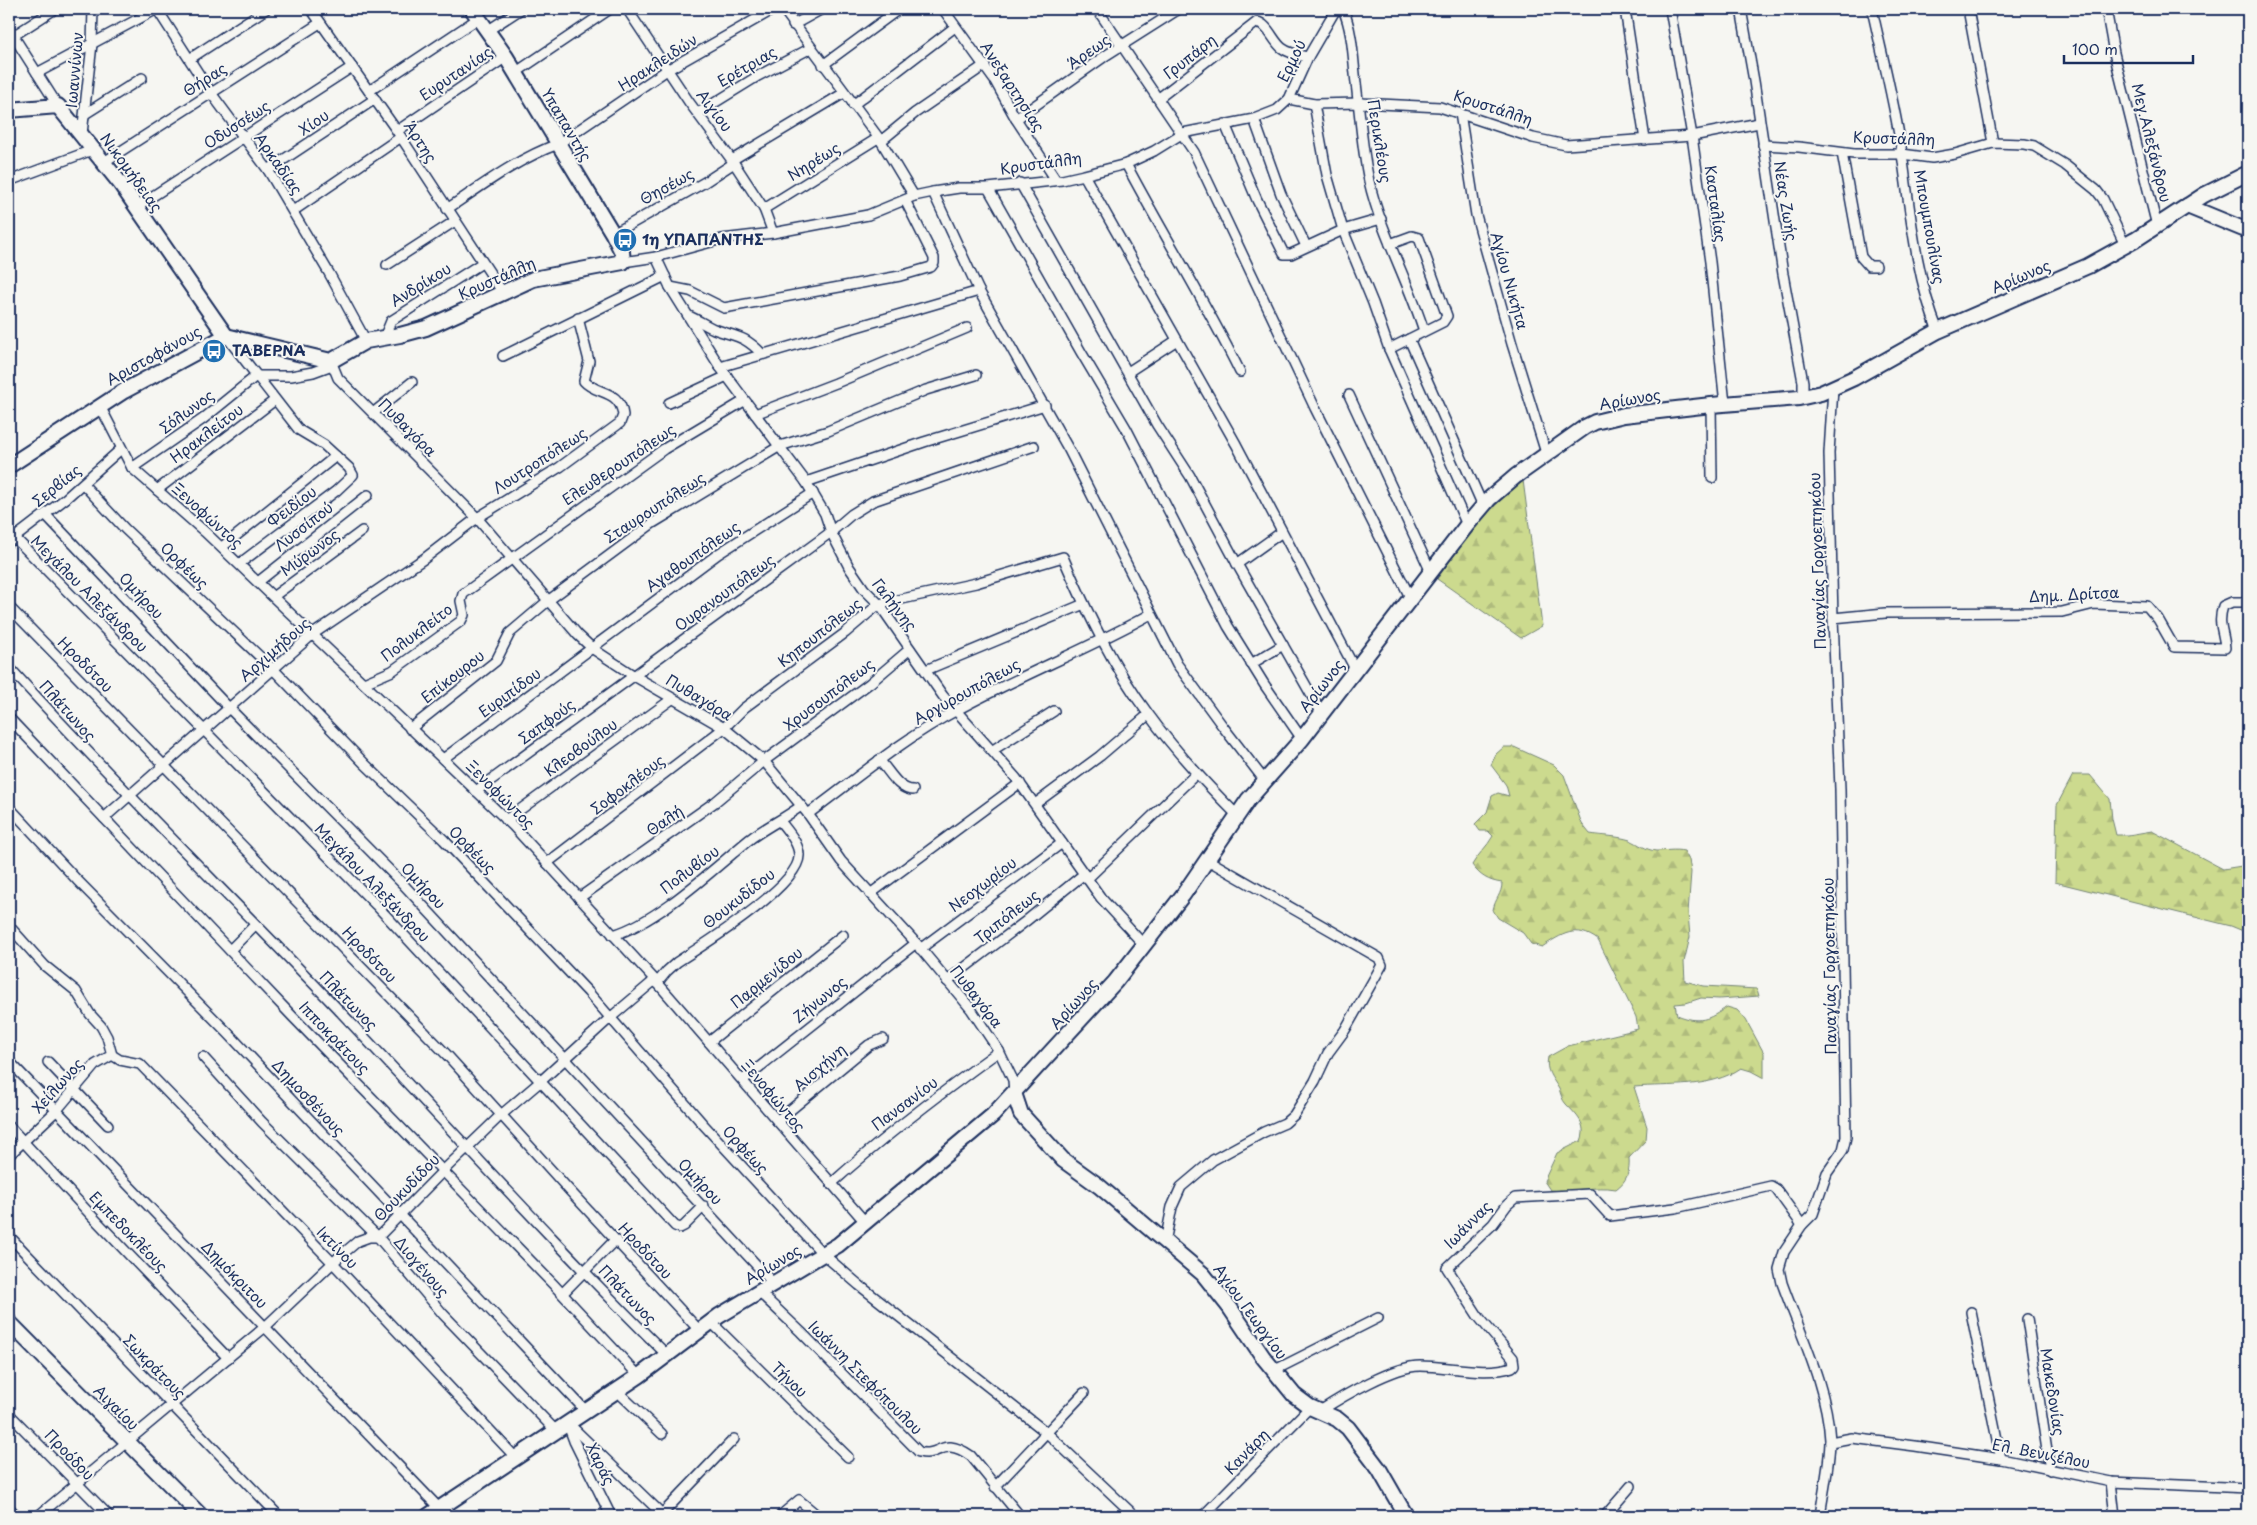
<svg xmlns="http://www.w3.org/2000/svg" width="2257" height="1525" font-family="'Playpen Sans',sans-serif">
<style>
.forest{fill:url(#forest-firs);stroke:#748476}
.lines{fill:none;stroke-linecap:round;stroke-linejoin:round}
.street-casing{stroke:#1b2f5e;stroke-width:12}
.secondary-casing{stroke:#1b2f5e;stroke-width:18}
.street{stroke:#f6f6f2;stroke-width:9}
.secondary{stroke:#f6f6f2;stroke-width:14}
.labels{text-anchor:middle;stroke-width:4;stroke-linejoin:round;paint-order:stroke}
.street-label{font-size:15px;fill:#1b2f5e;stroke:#f6f6f2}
.poi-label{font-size:15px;font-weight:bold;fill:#1b2f5e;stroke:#f6f6f2;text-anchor:start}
</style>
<defs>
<pattern id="forest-firs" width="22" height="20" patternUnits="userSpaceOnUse" patternTransform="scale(1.25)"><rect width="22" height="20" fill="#ccda8e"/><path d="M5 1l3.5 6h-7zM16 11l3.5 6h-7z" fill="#afbb7d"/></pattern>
</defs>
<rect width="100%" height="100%" fill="#f6f6f2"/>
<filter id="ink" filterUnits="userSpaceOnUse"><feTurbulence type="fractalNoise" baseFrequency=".02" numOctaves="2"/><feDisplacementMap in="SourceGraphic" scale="10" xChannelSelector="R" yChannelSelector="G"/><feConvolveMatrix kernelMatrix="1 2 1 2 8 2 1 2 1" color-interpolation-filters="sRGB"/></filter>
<g filter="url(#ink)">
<g class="forest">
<polygon points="1523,480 1542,626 1521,638 1437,579 1477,522"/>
<path d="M1504,747h10l40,18 10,10 18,49 8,10c13,2 27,2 40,6 9,4 16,10 26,11 10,0 18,-2 28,0l5,9 2,12 -3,41 2,24 -6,25 1,19 18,5 54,3 2,7 -40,3 -18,-1 -15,5 -11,1 2,11c23,9 31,5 50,-8l10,3 9,10 18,33v25l-13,-7 -10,-3c-31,21 -71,16 -107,19l13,40 -1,13 -17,18c1,14 -2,23 -13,31 -22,-4 -43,4 -66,1l-6,-9 13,-28 24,-12c7,-17 -5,-26 -15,-37 -4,-4 -5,-10 -7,-15 -7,-12 -14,-18 -11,-32l20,-11 70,-17 -2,-12 -38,-77c-22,-16 -36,-6 -56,7l-11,-3 -8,-11 -25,-15 -5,-8c2,-11 9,-16 9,-27 -14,-2 -22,-7 -30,-18 6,-11 15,-18 21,-29l-5,-5h-8l-5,-7 12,-12 5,-16 6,-3 11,3 -3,-11 -15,-20 5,-11z"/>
<polygon points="2073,775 2090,775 2110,799 2112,819 2116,835 2128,835 2152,831 2223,869 2248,865 2248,933 2231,926 2055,882 2057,805"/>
</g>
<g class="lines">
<g class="street-casing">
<g id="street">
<polyline points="157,9 211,93 268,170 329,273 366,341"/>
<polyline points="311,9 397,131 503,293"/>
<polyline points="627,9 689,102 734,163 764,209 773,233"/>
<polyline points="783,9 881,141 914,196"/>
<polyline points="943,9 995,81 1016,119 1056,180"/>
<polyline points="1097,9 1194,152 1315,408 1411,599"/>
<path d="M1343,9c10,23 10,50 13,74 4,32 6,66 13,98 12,52 39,99 55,150"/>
<polyline points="1625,9 1645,140"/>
<polyline points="1670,9 1692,136 1710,262 1725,404"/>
<polyline points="1741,9 1754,81 1783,274 1803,382 1803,397"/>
<path d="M1872,9c10,46 22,92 29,138 9,61 14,127 37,184"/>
<polyline points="1968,9 1993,143"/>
<polyline points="2106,9 2114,53 2157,226"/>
<polyline points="793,25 822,9"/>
<polyline points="9,29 58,106"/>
<polyline points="487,31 521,9"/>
<polyline points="13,36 55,9"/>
<polyline points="191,58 266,9"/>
<polyline points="823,65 899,9"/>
<polyline points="37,73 157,9"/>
<polyline points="515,73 610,9"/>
<polyline points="369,91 479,18"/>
<path d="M1159,98l98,-76c11,2 16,19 25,26 8,6 17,7 26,9"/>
<polyline points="1289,99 1314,104 1360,103 1440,107 1533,138 1566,145 1692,136 1759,123"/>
<polyline points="1314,104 1327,175 1343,230 1373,303 1389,349 1467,525"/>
<polyline points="853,105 955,27"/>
<polyline points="698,113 758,76 811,48"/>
<polyline points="1460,113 1476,215 1512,344 1546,453"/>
<polyline points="85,114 142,78"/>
<polyline points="1016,119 1105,56 1179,9"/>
<polyline points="1254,119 1281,194 1306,246"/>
<polyline points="1225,124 1257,200 1284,254 1291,254 1343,230 1381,219"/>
<polyline points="397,131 506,57"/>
<polyline points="82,134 92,44 93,9"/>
<polyline points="881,141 915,113 985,65"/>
<polyline points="1763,145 1799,147 1854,154 1902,154 1932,158 1955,154 1993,143 2024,144 2034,146 2065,165 2096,190 2103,199 2125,245"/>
<polyline points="1842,153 1861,257 1869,266 1876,266"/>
<polyline points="732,160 844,93"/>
<polyline points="104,162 320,23"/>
<path d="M1126,164c37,70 79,137 114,208"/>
<polyline points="268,170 375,99"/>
<polyline points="1084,175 1236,444 1355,669"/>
<polyline points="9,181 95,149"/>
<polyline points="1020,183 1157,425 1190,476 1237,564 1282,532"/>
<polyline points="988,188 1081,352 1126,428 1228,626 1264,684 1302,739"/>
<polyline points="933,192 979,291 1069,450 1177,664 1224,728 1265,781"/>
<polyline points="136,207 352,67"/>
<path d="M447,209c36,-24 70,-50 111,-65l109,-74 107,-61"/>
<polyline points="764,209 878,138"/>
<polyline points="293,211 401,137"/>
<polyline points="613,234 705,182 734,163"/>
<polyline points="656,257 670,287 720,367 806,482 825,514 831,532 849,567 864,589 879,604 943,696 1016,778 1101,898 1144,945"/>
<polyline points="623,262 656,257 722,239 773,233 868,215 914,196 933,192 959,188 988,188 1062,180 1084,175 1126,164 1154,151 1183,133 1254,119 1277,110 1289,99 1308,57 1336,9"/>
<polyline points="387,265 455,221"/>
<polyline points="670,287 690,291 724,308 900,276 931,267 934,263 934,258 905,200"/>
<path d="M689,316c9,4 16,9 25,13 22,8 30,6 48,25"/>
<polyline points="226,336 299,430 324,445 349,468 353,475 336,491 239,564"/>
<polyline points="384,338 391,321 482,263"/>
<polyline points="1409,339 1483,506"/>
<polyline points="1389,349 1443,322 1447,316 1419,238 1412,236 1390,244"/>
<polyline points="503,356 665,276"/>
<polyline points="331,361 338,378 477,518 578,635 593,649 636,677 724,728 764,761 808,814 841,861 916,943 971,1009 999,1051 1013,1080 1014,1093"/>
<polyline points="720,367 979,291"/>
<polyline points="1128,372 1177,340"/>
<polyline points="1349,395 1431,572"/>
<polyline points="669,403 727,376"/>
<polyline points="1711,405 1712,478"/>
<polyline points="100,406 132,468 205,532 513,826 655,980 866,1223"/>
<polyline points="373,413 412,382"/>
<polyline points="755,414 836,383 967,328"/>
<polyline points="132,468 203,419 256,376 291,376 313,372 332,365"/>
<polyline points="806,482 924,442 1045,405"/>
<polyline points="83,484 125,529 274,670 365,764 444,840 588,992 702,1123 823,1254 859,1285 1047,1433 1135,1516"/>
<polyline points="157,490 275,400"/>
<polyline points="45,514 229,708 402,883 774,1284"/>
<polyline points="15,538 376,905 675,1226 680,1228 684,1226 704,1206"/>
<polyline points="9,542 65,499 121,449"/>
<polyline points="222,547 336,456"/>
<polyline points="1237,564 1321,712"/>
<polyline points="258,582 368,495"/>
<polyline points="274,596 362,531"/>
<polyline points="9,607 447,1055 570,1191 699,1330"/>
<path d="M1833,618l52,-5 177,-1 32,-8 53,2 11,13 16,28 51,1c-1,-18 -8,-23 -2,-42l9,-4h16"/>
<polyline points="1251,664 1283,645"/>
<path d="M9,667c105,116 217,225 325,338 111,117 218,237 333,350"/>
<polyline points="926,670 1084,604"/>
<polyline points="364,683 392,671 461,621 464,615 461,601 463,594 664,449 744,401"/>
<polyline points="9,718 293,1017 553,1284 639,1376"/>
<polyline points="410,729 496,661 510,633 549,600 653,523 780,446 828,431 926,390 976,375"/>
<polyline points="993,750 1054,711"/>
<polyline points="443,759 718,554 813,493"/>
<path d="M879,760c10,10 19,30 34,30"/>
<polyline points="476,791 831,532 852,514 873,501 1034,446"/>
<polyline points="1035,804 1100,756 1148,715"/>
<polyline points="9,807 77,880 227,1032 586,1411"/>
<path d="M808,814c49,-36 96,-76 149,-104 64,-35 131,-61 194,-96"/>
<path d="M104,818l209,-184 112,-76 52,-40 83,-51 60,-44 3,-8c-3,-26 -27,-20 -39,-34l5,-20 -11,-43"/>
<polyline points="506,820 672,699"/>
<path d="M547,863l177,-135 20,-20 101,-75 34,-29 97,-21 87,-26c24,55 50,110 86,158 26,36 56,68 88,100"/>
<polyline points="1087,879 1196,774"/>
<polyline points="870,894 1020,783"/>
<polyline points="579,898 715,802 764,761 870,683 910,649"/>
<polyline points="9,926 45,966 76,991 90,1014 101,1026 107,1037 112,1055"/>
<path d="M613,935c45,-13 100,-66 137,-96 16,-12 35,-21 51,-33"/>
<polyline points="920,949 1062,843"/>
<polyline points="230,950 255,925"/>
<polyline points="947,981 1026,921 1084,874"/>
<path d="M657,983l10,-12 10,-9c25,-16 124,-78 122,-107 0,-12 -12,-25 -19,-34"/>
<polyline points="709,1042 843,935"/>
<polyline points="203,1057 262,1122 378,1237 443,1314 555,1430"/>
<polyline points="9,1061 439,1508"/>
<polyline points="48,1062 108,1125"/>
<polyline points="743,1080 916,943"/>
<polyline points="777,1121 869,1045 883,1039"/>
<polyline points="9,1126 90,1214 228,1358"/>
<polyline points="9,1155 57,1110 95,1065 112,1055 120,1060 140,1064 333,1263 516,1458"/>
<path d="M831,1184c53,-48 110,-91 168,-133"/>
<polyline points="9,1236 279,1516"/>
<polyline points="1165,1242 1172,1207 1181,1187 1213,1160 1264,1132 1285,1123 1294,1115 1315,1081 1328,1053 1345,1030 1382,965 1379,958 1206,859"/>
<path d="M759,1292l42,40 118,120c22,6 22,-17 52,4l49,60"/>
<polyline points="563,1293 615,1240"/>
<polyline points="1971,1312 2001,1459"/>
<polyline points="2027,1319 2050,1470"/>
<polyline points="711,1322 848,1457"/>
<polyline points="1273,1371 1378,1318"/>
<polyline points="617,1391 662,1434"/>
<path d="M1320,1411c23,-15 74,-45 100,-45 28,0 67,10 92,1l2,-2 -1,-7 -35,-42 -31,-48 46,-44 14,-19 8,-7 75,-4 20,22 65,-8 96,-22 5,3 26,36"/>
<polyline points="9,1414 109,1516"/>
<polyline points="567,1422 662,1514 660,1516"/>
<polyline points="568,1425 574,1441 611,1516"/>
<polyline points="1830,1442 1852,1438 1915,1446 2001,1459 2111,1482 2248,1488"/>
<polyline points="2111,1482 2115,1516"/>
<polyline points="995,1487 1084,1393"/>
<polyline points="9,1508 17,1516"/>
<polyline points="662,1514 734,1439"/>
<polyline points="38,1516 265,1327 339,1257 358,1241 369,1237 378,1237 444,1170 501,1115 541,1081 610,1018 655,980"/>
<polyline points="780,1516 799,1500 818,1516"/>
<polyline points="1203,1516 1310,1407"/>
<polyline points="1605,1516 1631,1486"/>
<path d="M1820,1516c3,-22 10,-54 10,-76 -3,-54 -30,-107 -48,-157l-3,-14 5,-17 18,-27 11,-11 14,-41 16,-23 3,-13 -6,-348 -7,-171 -4,-165 4,-65"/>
</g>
</g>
<g class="secondary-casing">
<g id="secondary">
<polyline points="9,110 58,106 120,183 226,336"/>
<polyline points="2187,206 2248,231"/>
<polyline points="9,466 124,391 226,336 331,361 366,341 400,335 426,328 533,279 623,262 622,252 613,234 506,57 472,9"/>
<polyline points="1014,1093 1021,1114 1063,1160 1099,1186 1203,1274 1230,1308 1263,1357 1294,1395 1310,1407 1337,1419 1348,1428 1379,1469 1406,1516"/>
<polyline points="9,1322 201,1516"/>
<polyline points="428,1516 639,1376 719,1316 838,1245 993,1115 1115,982 1183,895 1248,800 1302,739 1467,525 1489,499 1516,476 1585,427 1595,422 1624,415 1711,405 1799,398 1821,393 1854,378 1938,331 2088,266 2135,240 2204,195 2248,173"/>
</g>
</g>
<use href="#street" class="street"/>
<use href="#secondary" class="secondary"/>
</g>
</g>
<defs>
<g id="bus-disc" transform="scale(1.25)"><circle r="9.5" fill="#1f6fb2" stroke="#f6f6f2"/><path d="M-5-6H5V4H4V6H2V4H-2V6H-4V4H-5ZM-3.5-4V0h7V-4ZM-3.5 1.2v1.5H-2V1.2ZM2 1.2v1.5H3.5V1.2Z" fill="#fff"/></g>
</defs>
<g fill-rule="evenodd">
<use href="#bus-disc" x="625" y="240"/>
<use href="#bus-disc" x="214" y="351"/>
</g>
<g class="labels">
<g class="street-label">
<text transform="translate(1089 52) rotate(-35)" y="5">Άρεως</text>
<text transform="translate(1190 57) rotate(-38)" y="5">Γρυπάρη</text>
<text transform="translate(1292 61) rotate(-64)" y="5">Ερμού</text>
<text transform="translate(658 63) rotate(-33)" y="5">Ηρακλειδών</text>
<text transform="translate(747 67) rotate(-30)" y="5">Ερέτριας</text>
<text transform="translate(75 70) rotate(-85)" y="5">Ιωαννίνων</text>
<text transform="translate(456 74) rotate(-34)" y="5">Ευρυτανίας</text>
<text transform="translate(205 80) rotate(-33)" y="5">Θήρας</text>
<text transform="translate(1012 87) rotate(57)" y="5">Ανεξαρτησίας</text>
<text transform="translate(1493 108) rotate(18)" y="5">Κρυστάλλη</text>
<text transform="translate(714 111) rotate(53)" y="5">Αιγίου</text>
<text transform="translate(314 123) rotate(-34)" y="5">Χίου</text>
<text transform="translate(237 125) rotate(-33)" y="5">Οδυσσέως</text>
<text transform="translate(566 125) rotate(59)" y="5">Υπαπαντής</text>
<text transform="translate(1894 139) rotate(2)" y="5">Κρυστάλλη</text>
<text transform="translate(1379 141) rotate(81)" y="5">Περικλέους</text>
<text transform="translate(420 142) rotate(57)" y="5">Άρτης</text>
<text transform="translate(2151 143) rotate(76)" y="5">Μεγ.Αλεξάνδρου</text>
<text transform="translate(814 162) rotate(-32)" y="5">Νηρέως</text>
<text transform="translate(278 164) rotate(55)" y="5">Αρκαδίας</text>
<text transform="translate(1041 164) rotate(-8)" y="5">Κρυστάλλη</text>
<text transform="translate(131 173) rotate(54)" y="5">Νικομήδειας</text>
<text transform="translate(667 187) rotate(-29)" y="5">Θησέως</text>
<text transform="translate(1785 201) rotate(81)" y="5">Νέας Ζωής</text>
<text transform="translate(1715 204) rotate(82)" y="5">Κασταλίας</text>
<text transform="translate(1929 227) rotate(80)" y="5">Μπουμπουλίνας</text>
<text transform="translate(2021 277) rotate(-23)" y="5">Αρίωνος</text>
<text transform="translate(497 279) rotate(-24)" y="5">Κρυστάλλη</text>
<text transform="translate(1509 281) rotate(74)" y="5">Αγίου Νικήτα</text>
<text transform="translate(421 285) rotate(-32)" y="5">Ανδρίκου</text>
<text transform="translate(154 356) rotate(-29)" y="5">Αριστοφάνους</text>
<text transform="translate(1630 400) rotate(-10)" y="5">Αρίωνος</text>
<text transform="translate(187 412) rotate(-36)" y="5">Σόλωνος</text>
<text transform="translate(407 428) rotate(45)" y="5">Πυθαγόρα</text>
<text transform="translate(207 434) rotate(-37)" y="5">Ηρακλείτου</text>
<text transform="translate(540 461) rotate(-33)" y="5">Λουτροπόλεως</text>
<text transform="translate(619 465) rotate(-34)" y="5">Ελευθερουπόλεως</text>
<text transform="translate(57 486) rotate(-39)" y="5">Σερβίας</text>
<text transform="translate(292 507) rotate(-37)" y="5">Φειδίου</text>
<text transform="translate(655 508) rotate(-33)" y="5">Σταυρουπόλεως</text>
<text transform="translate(207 516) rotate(42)" y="5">Ξενοφώντος</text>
<text transform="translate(304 527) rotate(-38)" y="5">Λυσσίπού</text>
<text transform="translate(310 553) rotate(-36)" y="5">Μύρωνος</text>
<text transform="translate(693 557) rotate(-35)" y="5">Αγαθουπόλεως</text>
<text transform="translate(1818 561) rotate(-92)" y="5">Παναγίας Γοργοεπηκόου</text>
<text transform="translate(184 566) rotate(44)" y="5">Ορφέως</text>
<text transform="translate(725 593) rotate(-36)" y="5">Ουρανουπόλεως</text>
<text transform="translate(89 594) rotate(45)" y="5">Μεγάλου Αλεξάνδρου</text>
<text transform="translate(2074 595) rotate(-3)" y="5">Δημ. Δρίτσα</text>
<text transform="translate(141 596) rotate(47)" y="5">Ομήρου</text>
<text transform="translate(894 605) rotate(52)" y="5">Γαλήνης</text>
<text transform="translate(417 633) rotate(-37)" y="5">Πολυκλείτο</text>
<text transform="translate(820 633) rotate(-38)" y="5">Κηπουπόλεως</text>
<text transform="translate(275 650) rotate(-41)" y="5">Αρχιμήδους</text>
<text transform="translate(85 665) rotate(45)" y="5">Ηροδότου</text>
<text transform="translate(453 677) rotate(-38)" y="5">Επίκουρου</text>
<text transform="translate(1322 686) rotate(-52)" y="5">Αρίωνος</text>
<text transform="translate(967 692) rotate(-29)" y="5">Αργυρουπόλεως</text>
<text transform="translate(510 693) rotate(-36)" y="5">Ευριπίδου</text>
<text transform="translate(829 695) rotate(-37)" y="5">Χρυσουπόλεως</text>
<text transform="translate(699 698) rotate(31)" y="5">Πυθαγόρα</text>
<text transform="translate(67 711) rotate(48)" y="5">Πλάτωνος</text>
<text transform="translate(547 722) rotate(-36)" y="5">Σαπφούς</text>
<text transform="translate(581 748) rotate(-36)" y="5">Κλεοβούλου</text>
<text transform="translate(628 785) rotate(-37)" y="5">Σοφοκλέους</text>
<text transform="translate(500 795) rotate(45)" y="5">Ξενοφώντος</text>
<text transform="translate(665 821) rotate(-35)" y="5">Θαλή</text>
<text transform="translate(472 850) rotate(46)" y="5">Ορφέως</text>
<text transform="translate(690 870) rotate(-37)" y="5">Πολυβίου</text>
<text transform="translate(372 883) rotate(46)" y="5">Μεγάλου Αλεξάνδρου</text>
<text transform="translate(983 885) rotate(-37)" y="5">Νεοχωρίου</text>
<text transform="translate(423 886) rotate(47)" y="5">Ομήρου</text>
<text transform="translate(739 899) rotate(-38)" y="5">Θουκυδίδου</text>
<text transform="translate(1007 917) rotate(-38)" y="5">Τριπόλεως</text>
<text transform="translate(369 955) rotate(46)" y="5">Ηροδότου</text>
<text transform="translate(1830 966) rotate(-91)" y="5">Παναγίας Γοργοεπηκόου</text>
<text transform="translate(767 978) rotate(-39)" y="5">Παρμενίδου</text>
<text transform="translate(976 997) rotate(52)" y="5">Πυθαγόρα</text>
<text transform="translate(820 1000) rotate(-39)" y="5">Ζήνωνος</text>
<text transform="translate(348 1001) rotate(46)" y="5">Πλάτωνος</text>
<text transform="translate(1074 1004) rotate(-48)" y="5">Αρίωνος</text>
<text transform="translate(334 1038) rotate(46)" y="5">Ιπποκράτους</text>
<text transform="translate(820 1068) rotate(-41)" y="5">Αισχήνη</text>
<text transform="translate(58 1086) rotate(-48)" y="5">Χείλωνος</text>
<text transform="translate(773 1096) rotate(50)" y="5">Ξενοφώντος</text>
<text transform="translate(308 1098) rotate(47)" y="5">Δημοσθένους</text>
<text transform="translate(905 1104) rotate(-37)" y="5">Πανσανίου</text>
<text transform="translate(745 1150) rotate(48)" y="5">Ορφέως</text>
<text transform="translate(700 1182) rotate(47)" y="5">Ομήρου</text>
<text transform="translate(407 1188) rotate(-46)" y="5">Θουκυδίδου</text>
<text transform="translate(1468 1225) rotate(-45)" y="5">Ιωάννας</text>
<text transform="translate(128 1232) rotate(46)" y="5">Εμπεδοκλέους</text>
<text transform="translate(337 1248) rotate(46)" y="5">Ικτίνου</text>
<text transform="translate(645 1251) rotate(47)" y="5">Ηροδότου</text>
<text transform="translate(773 1265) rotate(-31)" y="5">Αρίωνος</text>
<text transform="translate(421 1267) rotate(49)" y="5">Διογένους</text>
<text transform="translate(234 1275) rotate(46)" y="5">Δημόκριτου</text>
<text transform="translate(627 1295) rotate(46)" y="5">Πλάτωνος</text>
<text transform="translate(1250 1312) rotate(54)" y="5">Αγίου Γεωργίου</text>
<text transform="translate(154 1367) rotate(46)" y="5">Σωκράτους</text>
<text transform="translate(865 1378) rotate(45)" y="5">Ιωάννη Στεφόπουλου</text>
<text transform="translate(789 1380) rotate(44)" y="5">Τήνου</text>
<text transform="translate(2052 1392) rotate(81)" y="5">Μακεδονίας</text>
<text transform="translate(116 1408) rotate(45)" y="5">Αιγαίου</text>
<text transform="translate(1247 1452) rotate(-46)" y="5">Κανάρη</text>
<text transform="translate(2041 1454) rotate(11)" y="5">Ελ. Βενιζέλου</text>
<text transform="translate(69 1455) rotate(46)" y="5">Προόδου</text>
<text transform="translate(600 1464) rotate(64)" y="5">Χαράς</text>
</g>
<g class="poi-label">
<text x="642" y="245">1η ΥΠΑΠΑΝΤΗΣ</text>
<text x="232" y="356">ΤΑΒΕΡΝΑ</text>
</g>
</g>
<rect width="2257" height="1525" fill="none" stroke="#f6f6f2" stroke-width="30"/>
<rect x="15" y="15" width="2227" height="1495" fill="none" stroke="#1b2f5e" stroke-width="2" filter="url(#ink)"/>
<path d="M2064 55v8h129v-8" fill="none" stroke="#1b2f5e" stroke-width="2.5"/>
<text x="2072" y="55" font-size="15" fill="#1b2f5e" stroke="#f6f6f2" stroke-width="4" paint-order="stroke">100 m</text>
</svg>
